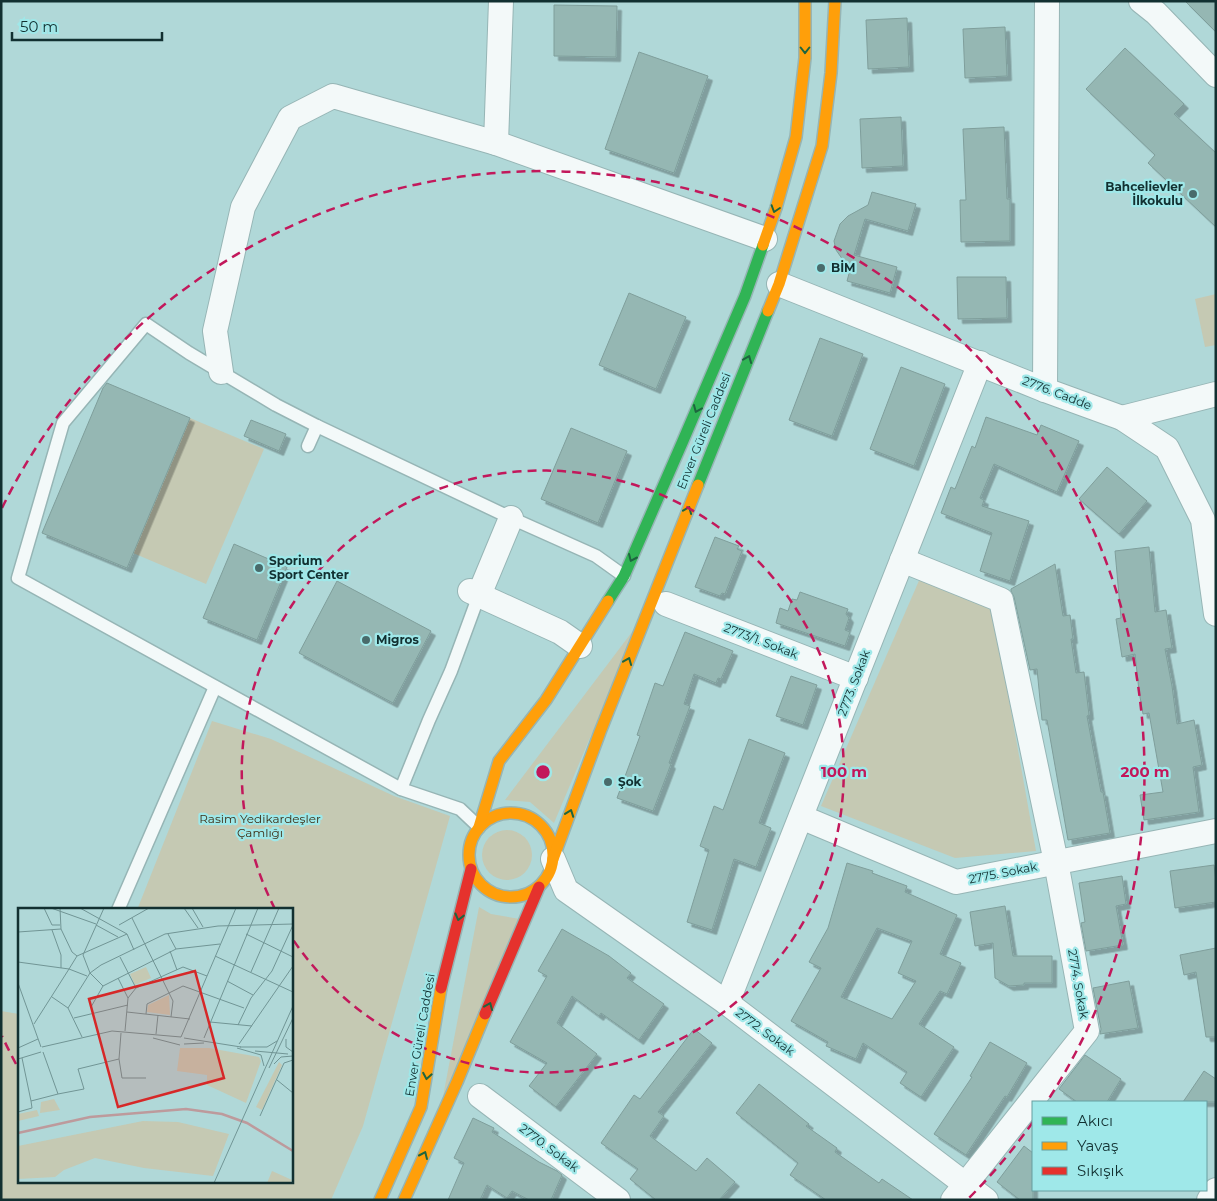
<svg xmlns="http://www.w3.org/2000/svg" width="1217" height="1201" font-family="Montserrat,sans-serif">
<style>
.green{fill:#c5c9b3}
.building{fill:#95b7b3;stroke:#7f9e9b;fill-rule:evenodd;filter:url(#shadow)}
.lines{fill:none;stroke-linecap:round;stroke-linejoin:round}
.lane-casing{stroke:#96b5b5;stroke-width:15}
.street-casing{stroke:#96b5b5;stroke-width:26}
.fast-casing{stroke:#96b5b5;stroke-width:14}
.slow-casing{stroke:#96b5b5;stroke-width:14}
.jam-casing{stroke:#96b5b5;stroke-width:14}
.lane{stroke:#f3f9f9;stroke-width:12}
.street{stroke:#f3f9f9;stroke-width:24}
.fast{stroke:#30b455;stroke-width:11}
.slow{stroke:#ff9f0a;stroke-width:11}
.jam{stroke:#e5322d;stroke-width:11}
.oneway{stroke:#1e653f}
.ring{fill:none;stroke:#c2185b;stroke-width:2.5;stroke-dasharray:9 6}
.poi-dot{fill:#496b6b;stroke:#9fe8e9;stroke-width:2}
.labels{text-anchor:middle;stroke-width:4.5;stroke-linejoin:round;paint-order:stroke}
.poi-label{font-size:12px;font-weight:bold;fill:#123031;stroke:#9fe8e9;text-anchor:start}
.street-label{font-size:12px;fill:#123031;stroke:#9fe8e9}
.park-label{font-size:12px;fill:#3d2d14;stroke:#9fe8e9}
.inset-river{fill:none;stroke:#bd9a9c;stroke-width:2.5}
.inset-road{fill:none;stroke:#719595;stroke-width:1}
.view{fill:#d62828;fill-opacity:0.15;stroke:#d62828;stroke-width:2.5}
.inset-edge{fill:none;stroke:#123031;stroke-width:2.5}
.centre{fill:#c2185b;stroke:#9fe8e9;stroke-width:2.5}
.ring-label{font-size:15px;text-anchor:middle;font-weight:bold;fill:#c2185b;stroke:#9fe8e9;stroke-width:4.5;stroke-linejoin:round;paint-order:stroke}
</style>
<defs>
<filter id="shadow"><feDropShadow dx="4.5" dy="4.5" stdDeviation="0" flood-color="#0004"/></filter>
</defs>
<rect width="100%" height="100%" fill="#b0d8d8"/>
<g class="green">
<polygon points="1216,294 1216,345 1205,347 1195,299"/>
<polygon points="190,418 264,449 206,584 133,553"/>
<polygon points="921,576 992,604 1036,851 955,858 821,806"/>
<polygon points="638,624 554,823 530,802 505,800"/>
<polygon points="212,721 271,739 394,796 450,816 363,1126 331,1200 1,1200 1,1011 19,1014 19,1182 291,1182 291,910 137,910"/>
<circle cx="507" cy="855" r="25"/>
<polygon points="479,907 491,914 520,919 442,1102"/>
</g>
<g class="building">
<polygon points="1185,1 1216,1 1216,32"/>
<polygon points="554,5 617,6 616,57 554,56"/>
<polygon points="907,18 909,67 868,69 866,20"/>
<polygon points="1005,27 1007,76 965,78 963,29"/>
<polygon points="1125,48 1184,104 1174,114 1216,153 1216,227 1148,163 1155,155 1086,89"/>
<polygon points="639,52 708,76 674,173 605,149"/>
<polygon points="901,117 903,166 862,168 860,119"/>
<polygon points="1004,127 1007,199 1010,199 1010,241 961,242 960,200 966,200 963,129"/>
<polygon points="872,192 916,204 908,231 865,219 854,255 897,267 890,293 847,281 850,270 836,250 834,241 840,224 848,216 868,205"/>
<polygon points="957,277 1006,277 1007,318 958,319"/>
<polygon points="629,293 686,317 656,389 599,365"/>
<polygon points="820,338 863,354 832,436 789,420"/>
<polygon points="901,367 945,384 914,466 870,449"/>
<polygon points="107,383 190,418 127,568 42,533 103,388"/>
<polygon points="986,417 1037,435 1041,425 1079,441 1057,492 994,464 980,498 984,500 982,506 1029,521 1010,581 980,571 992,533 941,513 951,487 955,489 972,446 975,448"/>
<polygon points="251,420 286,434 279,451 244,436"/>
<polygon points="571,428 627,451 598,523 541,499"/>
<polygon points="1107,467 1147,501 1119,534 1079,499"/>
<polygon points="715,537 739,546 737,549 742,551 725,594 722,593 720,596 695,587"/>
<polygon points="234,544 287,567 257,640 203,618"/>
<polygon points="1149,547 1155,612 1166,610 1172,648 1165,649 1172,686 1177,724 1194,720 1202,765 1193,767 1199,812 1144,820 1140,795 1163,792 1149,713 1143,714 1139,691 1135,654 1122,657 1116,619 1121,618 1115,551"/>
<polygon points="1055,564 1063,616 1070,615 1073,639 1071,639 1076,673 1084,672 1089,715 1087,716 1101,792 1103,792 1110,833 1068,840 1047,720 1042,720 1037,669 1030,670 1014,597 1011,591 1011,589"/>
<polygon points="337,581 431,631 393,703 299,653"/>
<polygon points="800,592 848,609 846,614 849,618 845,630 850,632 845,646 776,623 780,608 788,611 792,599 797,600"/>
<polygon points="685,632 733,651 721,679 718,678 716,683 694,674 684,704 690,706 669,763 671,764 653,811 617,798 640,736 637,735 655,683 663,686"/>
<polygon points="791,676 817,685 803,725 776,716"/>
<polygon points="749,739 785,753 759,823 771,828 756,867 734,859 712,930 687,922 709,850 700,846 714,806 723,810"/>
<path d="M847,863l26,8 -1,2 35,13 -2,6 52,23 -17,39 21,9 -14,31 -7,-3 -21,33 35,23 -33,50 -21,-14 7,-11 -44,-29 -7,16 -30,-13 2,-4 -37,-21 30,-53 -12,-6 19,-34zM877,928l35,13 -14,32 18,8 -24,38 -51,-22z"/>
<polygon points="1214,865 1216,881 1216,902 1175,908 1170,871"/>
<polygon points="1122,876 1126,904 1116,906 1123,945 1086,951 1081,923 1085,922 1079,883"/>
<polygon points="1005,906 1013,956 1052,956 1052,983 1024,983 1024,985 1009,986 995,978 993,943 975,946 970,912"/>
<polygon points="562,929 609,956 631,973 627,978 664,1004 639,1040 601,1013 599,1016 572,996 557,1023 597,1054 556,1107 529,1086 547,1063 510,1042 547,976 538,971"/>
<polygon points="1216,948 1216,1037 1206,1037 1196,972 1184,975 1180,955"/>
<polygon points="1129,981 1138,1028 1100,1034 1101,1029 1093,988"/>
<polygon points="694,1029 712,1043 658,1112 664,1116 650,1136 696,1171 707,1158 735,1182 719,1200 656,1200 630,1179 638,1169 601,1143 634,1095 640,1099"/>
<polygon points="990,1042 1027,1063 1007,1097 1005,1096 966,1155 934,1134 972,1077 970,1076"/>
<polygon points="1085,1055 1121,1079 1107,1102 1077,1102 1059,1089"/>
<polygon points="1204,1071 1216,1079 1216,1102 1183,1102"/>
<polygon points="759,1084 809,1124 806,1126 837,1148 835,1152 879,1183 882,1179 913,1200 826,1200 790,1175 798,1163 736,1113"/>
<polygon points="473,1118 494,1128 492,1132 539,1162 557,1171 562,1175 551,1200 529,1200 512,1191 507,1198 487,1185 480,1200 448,1200 464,1163 454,1158"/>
<polygon points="1024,1146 1033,1153 1033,1200 1020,1200 997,1182"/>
</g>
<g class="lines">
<g class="lane-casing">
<g id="lane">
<polyline points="308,446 317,426"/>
<polyline points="401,789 18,578 63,423 146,324 189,353 276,405 317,426 511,518 596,556 624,576"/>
<polyline points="479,827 460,809 401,789 429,720 451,671 479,595"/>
<polyline points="118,910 215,687"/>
</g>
</g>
<g class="street-casing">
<g id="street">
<polyline points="1141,1 1156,13 1216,75"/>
<polyline points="496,143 765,239"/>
<polyline points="779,284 1045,390 1122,418 1167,448 1203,520 1216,614"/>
<polyline points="221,372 215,331 243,207 290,118 333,96 496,143 501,1"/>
<polyline points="1045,390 1047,1"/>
<polyline points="1122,418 1216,394"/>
<polyline points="902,560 1001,600 1056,862 1087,1031 953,1200"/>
<polyline points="470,591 560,632 580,646"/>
<polyline points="479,595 511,518"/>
<polyline points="666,604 856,678"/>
<polyline points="801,817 956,882 1216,831"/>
<polyline points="553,859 566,890 727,1003 986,1200"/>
<polyline points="727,1003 980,363"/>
<polyline points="480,1096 618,1200"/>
<polyline points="1209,1200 1216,1190"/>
</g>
</g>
<g class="fast-casing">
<g id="fast">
<polyline points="698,485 768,311"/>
<polyline points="608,601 624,576 682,443 745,296 763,245"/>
</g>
</g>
<g class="slow-casing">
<g id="slow">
<polyline points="763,245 776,208 796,137 805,58 805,1"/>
<polyline points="768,311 779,284 822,146 831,73 835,1"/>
<circle cx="511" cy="855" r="42"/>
<polyline points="479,827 499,761 546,700 608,601"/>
<polyline points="553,859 600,732 698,485"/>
<polyline points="380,1200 421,1107 441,988"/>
<polyline points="404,1200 457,1082 485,1014"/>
</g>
</g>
<g class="jam-casing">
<g id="jam">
<polyline points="441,988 471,869"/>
<polyline points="485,1014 539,887"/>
</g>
</g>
<use href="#lane" class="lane"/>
<use href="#street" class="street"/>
<use href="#fast" class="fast"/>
<use href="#slow" class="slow"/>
<use href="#jam" class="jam"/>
</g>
<defs><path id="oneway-chevron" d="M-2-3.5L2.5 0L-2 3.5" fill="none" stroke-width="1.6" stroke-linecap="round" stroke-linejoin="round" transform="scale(1.25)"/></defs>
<g class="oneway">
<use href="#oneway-chevron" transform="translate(805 50) rotate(90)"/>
<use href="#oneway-chevron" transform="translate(775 209) rotate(108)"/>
<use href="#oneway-chevron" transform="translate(748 359) rotate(-68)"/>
<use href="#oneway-chevron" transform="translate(697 409) rotate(113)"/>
<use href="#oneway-chevron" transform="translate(688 510) rotate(-68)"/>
<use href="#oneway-chevron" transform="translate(632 558) rotate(114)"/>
<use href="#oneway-chevron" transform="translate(628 661) rotate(-68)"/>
<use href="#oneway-chevron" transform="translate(570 813) rotate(-70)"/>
<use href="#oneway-chevron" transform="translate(459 917) rotate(104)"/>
<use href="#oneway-chevron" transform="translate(489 1006) rotate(-67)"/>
<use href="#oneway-chevron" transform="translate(427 1076) rotate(100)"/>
<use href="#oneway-chevron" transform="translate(424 1155) rotate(-66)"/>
</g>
<g class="ring">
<path d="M275 909A301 301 0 1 1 292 938"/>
<path d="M1033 1122A602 602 0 0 1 969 1198M16 1064A602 602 0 0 1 2 1036M2 508A602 602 0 1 1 1048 1100"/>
</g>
<g class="poi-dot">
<circle cx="1193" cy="194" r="5"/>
<circle cx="821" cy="268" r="5"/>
<circle cx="259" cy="568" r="5"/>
<circle cx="366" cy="640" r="5"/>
<circle cx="608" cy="782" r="5"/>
</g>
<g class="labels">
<g class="poi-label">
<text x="1183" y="191" text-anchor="end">Bahçelievler<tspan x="1183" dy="14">İlkokulu</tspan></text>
<text x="831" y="272">BİM</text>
<text x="269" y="565">Sporium<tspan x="269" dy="14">Sport Center</tspan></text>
<text x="376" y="644">Migros</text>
<text x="618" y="786">Şok</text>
</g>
<g class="street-label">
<text transform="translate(1057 393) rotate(21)" y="4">2776. Cadde</text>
<text transform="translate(704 431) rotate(-68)" y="4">Enver Güreli Caddesi</text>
<text transform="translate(761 641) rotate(21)" y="4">2773/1. Sokak</text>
<text transform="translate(854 683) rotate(-69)" y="4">2773. Sokak</text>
<text transform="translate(1003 873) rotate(-11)" y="4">2775. Sokak</text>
<text transform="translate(1078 984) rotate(80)" y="4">2774. Sokak</text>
<text transform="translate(765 1032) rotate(37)" y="4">2772. Sokak</text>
<text transform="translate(420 1035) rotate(-80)" y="4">Enver Güreli Caddesi</text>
<text transform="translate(549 1148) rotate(37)" y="4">2770. Sokak</text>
</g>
<g class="park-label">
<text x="260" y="823">Rasim Yedikardeşler<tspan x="260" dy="14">Çamlığı</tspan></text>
</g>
</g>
<g transform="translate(18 908)">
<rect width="275" height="275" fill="#b0d8d8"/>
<path d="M128,59l5,11 -16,7 -5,-11zM151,87l1,20 -23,-3 1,-7zM162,140h29l50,9 2,4 -15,42 -39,-18v-10l-30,-4zM261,154l3,3 -20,45 -6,-3zM36,191l6,11 -20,3 1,-11zM19,202l2,6 -21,5v-7zM125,213l35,1 51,12 -16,42 -69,-8 -49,-10 -31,12 -9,7 -37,2v-33zM254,263l20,9 -2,3h-23z" fill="#c5c9b3"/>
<path class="inset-river" d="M0,225l72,-16 96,-8 36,5 25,9 46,28"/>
<path class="inset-road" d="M26,0l8,17h8M33,0l45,16M42,0l1,21 11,23 5,4 50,-22M62,0l47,26 7,16M166,0l14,20M174,0l11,19M114,10l41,83 -2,16M78,17l22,12M101,17l30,-17M34,22l9,25v13M0,24l43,-3M150,26l8,15M228,26l47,23M152,43l7,19M197,48l78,36M102,49l16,31M0,54l51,7 8,-13M233,64l28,-64M72,65l13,13M72,65l-7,-18 21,-47M100,70l10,20M209,73l26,14M0,75l23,64M34,89l16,11M109,104l63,7M75,106l-2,-7 12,-21 73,-37 44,-5M128,106l1,-10 36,-18 61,22M56,110l54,-13M192,114l42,4M16,116l35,-55 18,7M220,117l13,-27 21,-27 21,-46M107,123l3,-33 8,-10 47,-21 24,9M138,126l2,-19M64,129l-14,-29 22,-35 11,-8 64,-31 53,-8 75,-2M163,129l55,-129M135,130l27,7M166,130l57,9M186,130l54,-130M268,131v8l7,5M166,136l20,-1M221,136l54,-78M24,139l70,-16 69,6M222,139h27l10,-6M0,140l20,-9M219,140l24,7 3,11M237,143l33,3M4,150l9,43 27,-7 -15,-42M0,151l23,-7M101,151l2,-26M256,156l7,-7 12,-1M251,160l24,-50M259,172l16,13M40,186l26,-5 -6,-20 41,-10 3,19h24M0,204l14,-4 -1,-7M242,208l24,-53 9,-3M196,275l79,-177"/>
<path class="view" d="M177,63l29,107 -106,29 -29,-108z"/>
<rect width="275" height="275" class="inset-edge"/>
</g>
<circle cx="543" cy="772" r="8" class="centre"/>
<g class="ring-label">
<text x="844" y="777">100 m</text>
<text x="1145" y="777">200 m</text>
</g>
<rect width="1217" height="1201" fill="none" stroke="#123031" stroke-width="5"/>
<rect x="1032" y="1101" width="175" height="90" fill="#9fe8e9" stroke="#679e9f"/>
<rect x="1042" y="1117" width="25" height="8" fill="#30b455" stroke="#679e9f"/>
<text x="1077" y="1126" font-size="15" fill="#123031">Akıcı</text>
<rect x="1042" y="1142" width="25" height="8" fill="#ff9f0a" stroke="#679e9f"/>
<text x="1077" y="1151" font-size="15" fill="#123031">Yavaş</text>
<rect x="1042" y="1167" width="25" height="8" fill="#e5322d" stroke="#679e9f"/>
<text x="1077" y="1176" font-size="15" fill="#123031">Sıkışık</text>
<path d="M12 32v8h150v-8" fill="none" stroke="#123031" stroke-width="2.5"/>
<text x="20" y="32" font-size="15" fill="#123031" stroke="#9fe8e9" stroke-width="4" paint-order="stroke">50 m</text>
</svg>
